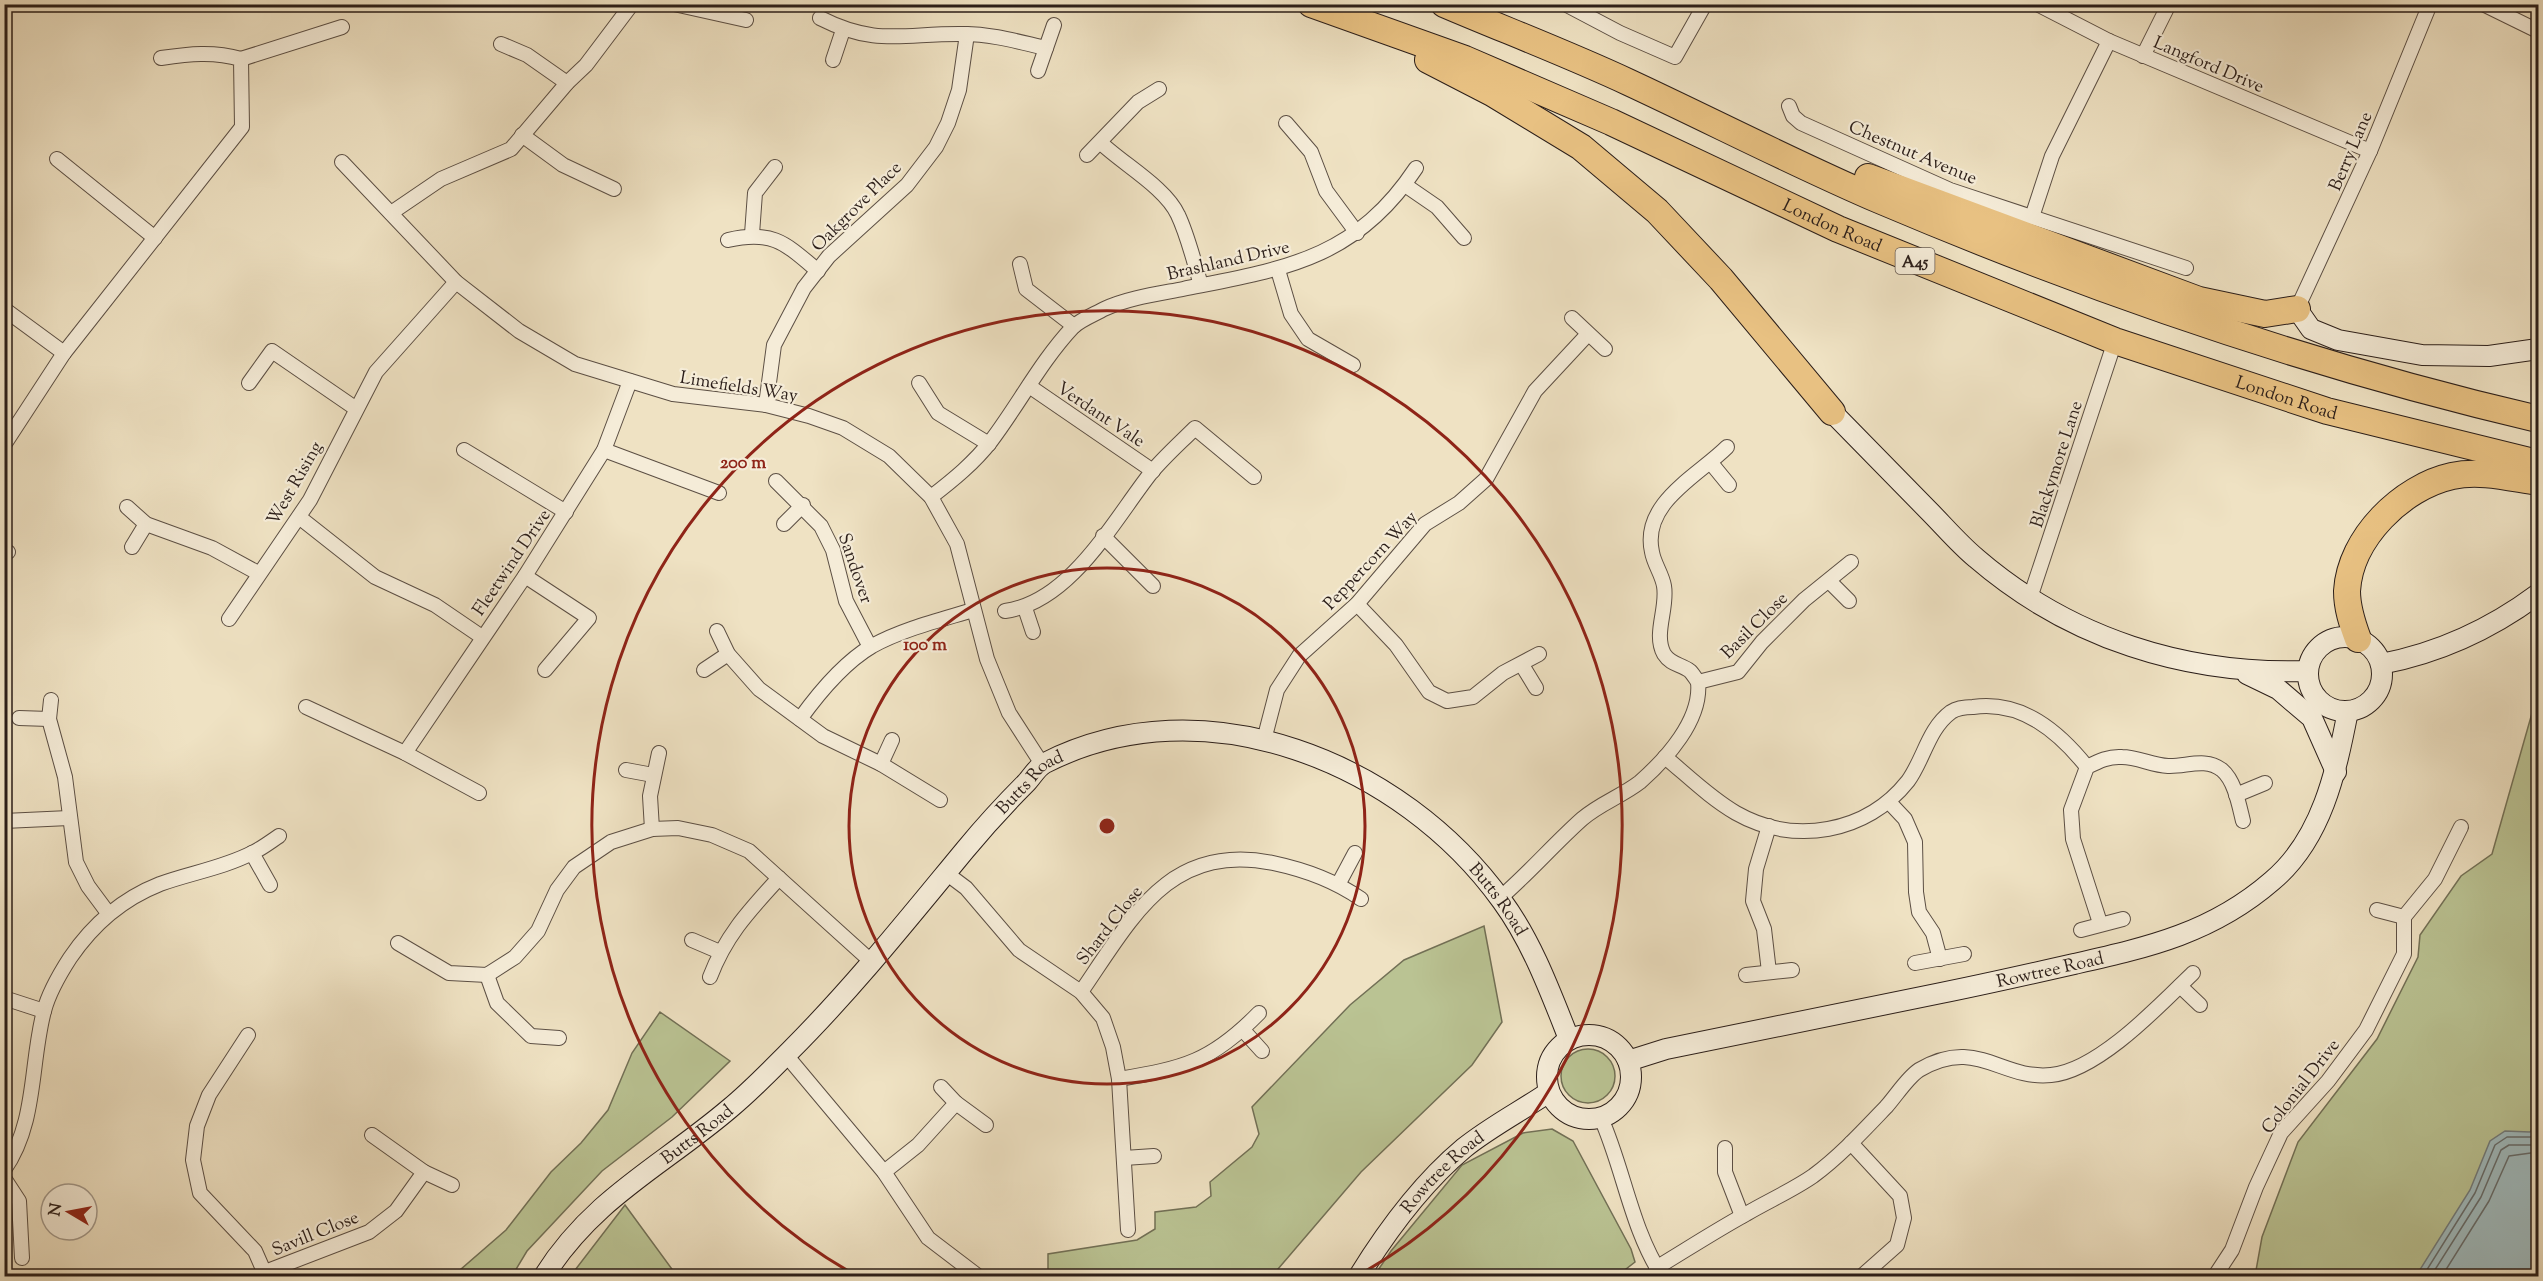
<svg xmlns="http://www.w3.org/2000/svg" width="2543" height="1281" font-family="'Sorts Mill Goudy',serif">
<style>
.green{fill:#bac393;stroke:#727056;stroke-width:1.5}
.water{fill:#9fbbbf;stroke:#717c7d;stroke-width:1.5}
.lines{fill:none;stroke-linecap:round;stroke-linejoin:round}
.shore{stroke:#656c6c;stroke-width:1.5}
.street-casing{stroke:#5c4f44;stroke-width:16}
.secondary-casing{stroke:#2b1e19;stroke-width:22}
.highway-casing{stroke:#2b1e19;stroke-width:28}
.street{stroke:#f5ecd8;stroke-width:14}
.secondary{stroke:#f5ecd8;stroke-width:20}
.highway{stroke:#e8c182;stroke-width:26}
.ring{fill:none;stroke:#8f2418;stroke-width:3}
.labels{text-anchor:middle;stroke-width:4.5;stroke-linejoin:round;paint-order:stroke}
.shield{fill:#f5ecd8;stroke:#685c52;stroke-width:1.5}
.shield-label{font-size:16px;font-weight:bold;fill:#2b1e19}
.street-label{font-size:18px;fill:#2b1e19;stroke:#f5ecd8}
.centre{fill:#8f2418;stroke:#f5ecd8;stroke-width:3}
.ring-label{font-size:18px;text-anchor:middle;font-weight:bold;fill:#8f2418;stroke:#f5ecd8;stroke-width:4.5;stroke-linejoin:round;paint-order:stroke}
</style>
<rect width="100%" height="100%" fill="#efe2c3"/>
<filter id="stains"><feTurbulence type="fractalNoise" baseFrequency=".00333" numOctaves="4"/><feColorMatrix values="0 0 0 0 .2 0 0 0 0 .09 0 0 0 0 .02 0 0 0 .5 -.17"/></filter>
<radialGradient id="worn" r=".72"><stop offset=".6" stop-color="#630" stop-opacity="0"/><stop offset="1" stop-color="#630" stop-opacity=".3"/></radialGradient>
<g class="green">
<polygon points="2538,692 2538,1276 2255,1276 2262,1237 2298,1142 2377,1039 2418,957 2420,935 2461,876 2492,854"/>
<polygon points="1484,926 1502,1022 1472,1065 1361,1172 1272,1276 1057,1276 1048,1271 1048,1254 1137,1240 1155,1229 1155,1212 1196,1207 1211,1196 1210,1182 1252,1147 1259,1134 1252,1107 1350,1005 1404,960"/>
<polygon points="660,1012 730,1061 672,1117 602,1171 527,1251 512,1276 453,1276 506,1230 551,1172 581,1143 608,1110 632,1053"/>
<circle cx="1588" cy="1076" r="27"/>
<polygon points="1552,1129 1573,1141 1631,1249 1635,1262 1617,1276 1374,1276 1391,1251 1462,1165 1523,1133"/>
<polygon points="625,1205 677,1276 571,1276 572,1274"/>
</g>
<polygon class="water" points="2538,1122 2538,1276 2416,1276 2470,1190 2490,1141 2505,1131 2530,1132"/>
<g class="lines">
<g class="shore">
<polyline points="2423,1276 2475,1193 2495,1145 2507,1137 2531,1137 2538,1131"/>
<polyline points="2431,1276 2481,1197 2501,1150 2509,1145 2531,1145 2538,1142"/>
<polyline points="2442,1276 2489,1201 2509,1156 2538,1152"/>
</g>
<g class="street-casing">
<g id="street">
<polyline points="674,4 746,20"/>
<polyline points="1565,4 1620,33 1675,57 1705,4"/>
<polyline points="2037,4 2109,41 2370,151"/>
<polyline points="2483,4 2538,31"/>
<path d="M820,18c57,29 84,15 144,16 28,0 55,8 82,14"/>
<polyline points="501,44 527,55 567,83"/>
<polyline points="2143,56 2169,4"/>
<polyline points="241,59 342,27"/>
<polyline points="833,60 843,30"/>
<polyline points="1038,71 1054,25"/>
<polyline points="1789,106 1793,116 1801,123 1950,190 2186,268"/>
<polyline points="1286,123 1311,152 1326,191 1357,233"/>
<polyline points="522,135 563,165 614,189"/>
<path d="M1101,143c22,21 65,45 77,72 10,21 16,47 23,70"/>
<polyline points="1087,155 1138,102 1159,89"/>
<polyline points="57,159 155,238"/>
<polyline points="342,162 456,282 519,331 575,364 673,394 766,405 809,416 843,428 889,456 931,497 957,544 987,659 1009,713 1042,764"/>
<polyline points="1405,185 1437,207 1464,238"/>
<polyline points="391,213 441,179 511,149 567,83 586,65 632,4"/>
<polyline points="2032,217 2052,156 2109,41"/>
<polyline points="752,234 755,193 775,167"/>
<path d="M728,240c45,-10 57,3 90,31"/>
<polyline points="1020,264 1026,289 1074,326"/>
<polyline points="1278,270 1291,314 1308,339 1353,365"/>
<polyline points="4,309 64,353"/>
<polyline points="2297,309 2370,151 2430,4"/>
<polyline points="1572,318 1605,349"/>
<polyline points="249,383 272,351 355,408"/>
<polyline points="919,383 938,413 989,444"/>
<polyline points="1029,386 1153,471"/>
<polyline points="766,405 774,345 804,288 829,256 907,185 936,147 948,123 959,90 967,34"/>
<path d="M4,445l60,-92 178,-226 -1,-68c-28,-8 -52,-5 -80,-1"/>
<polyline points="464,450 566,512"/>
<polyline points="604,450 719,493"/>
<polyline points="1711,463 1729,485"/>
<polyline points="776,481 821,526 833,550 846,601 870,647"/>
<path d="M931,497c22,-17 43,-34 60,-56 28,-37 50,-80 82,-114 7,-7 22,-13 31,-18 24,-11 53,-15 79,-20 100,-20 172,-29 233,-121"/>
<polyline points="127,507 146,524 212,548 258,573"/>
<polyline points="299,517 375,577 435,605 482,637"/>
<polyline points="784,524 803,505"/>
<polyline points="1103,536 1153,586"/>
<polyline points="132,547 146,524"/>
<polyline points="4,550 8,552"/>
<polyline points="525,576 589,618 545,670"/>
<polyline points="1829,581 1849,601"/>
<polyline points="2030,598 2115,341"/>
<polyline points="1357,604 1396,645 1429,692 1447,701 1473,697 1503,673 1539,654"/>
<polyline points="1025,608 1033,632"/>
<path d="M1005,611c65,-9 107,-88 145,-137 13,-16 30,-31 45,-46l59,49"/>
<polyline points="229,619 310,500 376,372 456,282"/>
<polyline points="717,631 728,654 759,689 823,736 881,764 940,800"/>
<polyline points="1522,665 1536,688"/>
<polyline points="704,670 728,654"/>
<polyline points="1698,682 1738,672 1762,642 1804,600 1851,562"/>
<polyline points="51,700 49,719 65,777 76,862 88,886 108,913"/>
<polyline points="306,707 405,753 479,793"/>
<polyline points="19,718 49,719"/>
<path d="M800,719c18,-25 45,-57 72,-73 31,-17 68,-26 101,-36"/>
<polyline points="1264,740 1277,690 1299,656 1357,604 1425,524 1459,503 1486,479 1535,391 1588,334"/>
<polyline points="405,753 525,576 604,450 630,381"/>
<path d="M1665,757c23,19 45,41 71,56 58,33 131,20 172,-32 16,-22 20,-52 43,-69 6,-4 15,-5 22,-5 49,-7 86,25 114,60"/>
<polyline points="881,764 892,740"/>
<polyline points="626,770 653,775"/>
<polyline points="2236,795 2265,783"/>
<polyline points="1889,802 1905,819 1915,842 1916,892 1919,912 1933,933 1940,959"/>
<polyline points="4,821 69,818"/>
<polyline points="652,829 650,796 659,753"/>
<polyline points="252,853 270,885"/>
<polyline points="946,873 966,888 1019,950 1081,992 1103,1018 1113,1047 1119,1079 1128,1230"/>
<polyline points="1339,883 1355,853"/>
<path d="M1500,898c29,-25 54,-54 82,-79 17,-15 40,-23 58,-37 26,-23 62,-62 58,-100 -2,-3 -5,-8 -8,-11 -9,-7 -19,-6 -26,-17 -11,-20 4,-46 0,-68 -2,-12 -10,-22 -12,-34 -11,-49 46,-76 75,-105"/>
<polyline points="2404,917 2435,879 2461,827"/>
<path d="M2100,923l-27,-84 -2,-29 16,-43c12,-6 22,-11 35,-10 15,0 30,8 46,9 18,1 37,-9 54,4 13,11 17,35 21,51"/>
<polyline points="2081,930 2123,919"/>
<polyline points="692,940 720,952"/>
<polyline points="398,943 449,973 487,975 515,957 538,931 557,890 574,867 611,842 652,829 678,828 712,835 749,851 873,963"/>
<polyline points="1915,963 1964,954"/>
<polyline points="1769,972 1764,929 1753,901 1756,869 1769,826"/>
<polyline points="487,975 497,1003 531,1036 559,1038"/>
<polyline points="1746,975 1792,970"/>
<path d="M710,977c16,-42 39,-66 69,-99"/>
<polyline points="2180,986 2200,1005"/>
<path d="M1081,992c51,-74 88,-150 192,-129 33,7 61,17 88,36"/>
<polyline points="4,998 44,1011"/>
<polyline points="1243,1030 1262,1051"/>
<polyline points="248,1035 209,1095 197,1126 193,1160 200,1193 255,1251 266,1276"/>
<polyline points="786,1055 884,1172 928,1238 978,1276"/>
<path d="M1119,1079c65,-11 92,-17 140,-66"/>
<polyline points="956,1103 986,1125"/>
<path d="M1601,1118c23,52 30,110 61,158"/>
<polyline points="1851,1143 1900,1196 1904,1218 1897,1245 1862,1276"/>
<polyline points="1725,1148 1725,1172 1742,1216"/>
<polyline points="1124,1158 1154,1156"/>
<path d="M4,1170c33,-47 26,-106 40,-159 5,-19 15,-36 26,-53 23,-34 52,-59 90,-74 30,-11 63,-16 92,-31 9,-4 18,-11 27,-17"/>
<polyline points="424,1172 452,1185"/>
<polyline points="884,1172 918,1145 956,1103 941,1087"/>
<polyline points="4,1178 19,1201 22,1258"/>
<path d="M1656,1268c30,-18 59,-37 90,-54 22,-13 47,-24 67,-38 27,-20 50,-45 73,-69 10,-11 21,-29 33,-37 58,-34 81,10 132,5 47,-4 109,-70 142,-102"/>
<polyline points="265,1272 369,1232 396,1211 424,1172 372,1135"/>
<polyline points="2215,1276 2232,1250 2256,1187 2281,1133 2328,1081 2366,1030 2404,954 2404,917 2377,910"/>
</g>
</g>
<g class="secondary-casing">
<g id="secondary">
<polyline points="2297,309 2311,329 2338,340 2422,355 2489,356 2538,349"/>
<path d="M1832,412c32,33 64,65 96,98 16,16 31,34 48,48 94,81 210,117 332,113"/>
<circle cx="2345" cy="674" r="37"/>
<path d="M2381,664c58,-11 110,-35 157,-70"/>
<polyline points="2247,674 2278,689 2312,718 2336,772"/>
<circle cx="1589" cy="1077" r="42"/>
<path id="s1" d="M1628,1061l38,-12c91,-18 183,-37 275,-56 45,-9 89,-19 133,-29 75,-17 138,-31 198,-83 50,-42 64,-109 76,-170"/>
<path id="s2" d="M544,1276c49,-78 118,-110 185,-167 22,-18 42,-39 61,-58 63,-63 118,-132 175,-201 19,-23 39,-45 61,-67 6,-6 11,-16 19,-20 159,-81 357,-1 457,138 30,41 48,90 67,138"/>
<path id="s3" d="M1359,1276c29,-47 62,-92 105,-128 26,-21 57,-37 85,-56"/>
</g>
</g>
<g class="highway-casing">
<g id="highway">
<path id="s4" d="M1311,4l154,55 146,63 227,107 277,112 212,70 211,52"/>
<path d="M1444,4c61,26 124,50 184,78 84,39 167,82 251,118 212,90 436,167 659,219"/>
<polyline points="1428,60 1492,93 1581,147 1657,211 1721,279 1832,412"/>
<polyline points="1868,177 2199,300 2265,314 2297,309"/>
<path d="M2358,639c-6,-16 -11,-31 -11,-48 3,-53 55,-104 105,-115 29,-6 58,2 86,6"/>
</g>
</g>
<use href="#street" class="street"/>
<use href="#secondary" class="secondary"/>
<use href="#highway" class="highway"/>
</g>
<g class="ring">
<circle cx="1107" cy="826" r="258"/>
<path d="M857 1276A515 515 0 1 1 1357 1276"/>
</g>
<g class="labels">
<rect class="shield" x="1895.5" y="248" width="39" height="26" rx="4.5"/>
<g class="shield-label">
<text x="1915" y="267">A45</text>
</g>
<g class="street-label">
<text transform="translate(2209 64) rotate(23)" y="6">Langford Drive</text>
<text transform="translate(2350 151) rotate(-67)" y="6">Berry Lane</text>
<text transform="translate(1913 152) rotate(23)" y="6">Chestnut Avenue</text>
<text transform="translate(856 206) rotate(-45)" y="6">Oakgrove Place</text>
<text dy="6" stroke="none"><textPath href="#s4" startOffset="567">London Road</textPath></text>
<text transform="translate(1228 260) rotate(-13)" y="6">Brashland Drive</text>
<text transform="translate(739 386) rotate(9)" y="6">Limefields Way</text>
<text dy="6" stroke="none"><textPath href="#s4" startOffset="1053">London Road</textPath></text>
<text transform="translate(1101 414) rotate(34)" y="6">Verdant Vale</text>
<text transform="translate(2056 464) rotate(-72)" y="6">Blackymore Lane</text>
<text transform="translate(294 483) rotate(-60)" y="6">West Rising</text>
<text transform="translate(1370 560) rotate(-47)" y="6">Peppercorn Way</text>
<text transform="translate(511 562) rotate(-56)" y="6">Fleetwind Drive</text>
<text transform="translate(856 568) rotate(71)" y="6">Sandover</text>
<text transform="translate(1754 625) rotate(-45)" y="6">Basil Close</text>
<text dy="6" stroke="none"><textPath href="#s2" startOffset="696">Butts Road</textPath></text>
<text dy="6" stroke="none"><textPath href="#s2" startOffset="1234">Butts Road</textPath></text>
<text transform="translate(1109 925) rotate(-52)" y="6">Shard Close</text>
<text dy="6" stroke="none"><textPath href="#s1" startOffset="432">Rowtree Road</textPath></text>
<text transform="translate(2300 1086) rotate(-52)" y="6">Colonial Drive</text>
<text dy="6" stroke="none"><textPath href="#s2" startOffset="210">Butts Road</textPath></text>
<text dy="6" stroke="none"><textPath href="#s3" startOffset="134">Rowtree Road</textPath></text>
<text transform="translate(315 1233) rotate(-22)" y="6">Savill Close</text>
</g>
</g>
<circle cx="1107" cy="826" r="9" class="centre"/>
<g class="ring-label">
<text x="743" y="468">200 m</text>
<text x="925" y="650">100 m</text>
</g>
<rect width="2543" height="1281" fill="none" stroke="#efe2c3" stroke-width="24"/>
<rect x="6" y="6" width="2531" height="1269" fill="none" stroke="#2b1e19" stroke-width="3"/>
<rect x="12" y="12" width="2519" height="1257" fill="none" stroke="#2b1e19" stroke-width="1.5"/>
<g transform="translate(69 1212) rotate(280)"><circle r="28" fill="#f5ecd8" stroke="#a49a8c" stroke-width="1.5"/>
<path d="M0-4.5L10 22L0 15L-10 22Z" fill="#8f2418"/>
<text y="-9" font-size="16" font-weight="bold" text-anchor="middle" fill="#2b1e19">N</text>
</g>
<rect width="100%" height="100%" filter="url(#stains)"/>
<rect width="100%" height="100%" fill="url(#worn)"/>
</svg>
